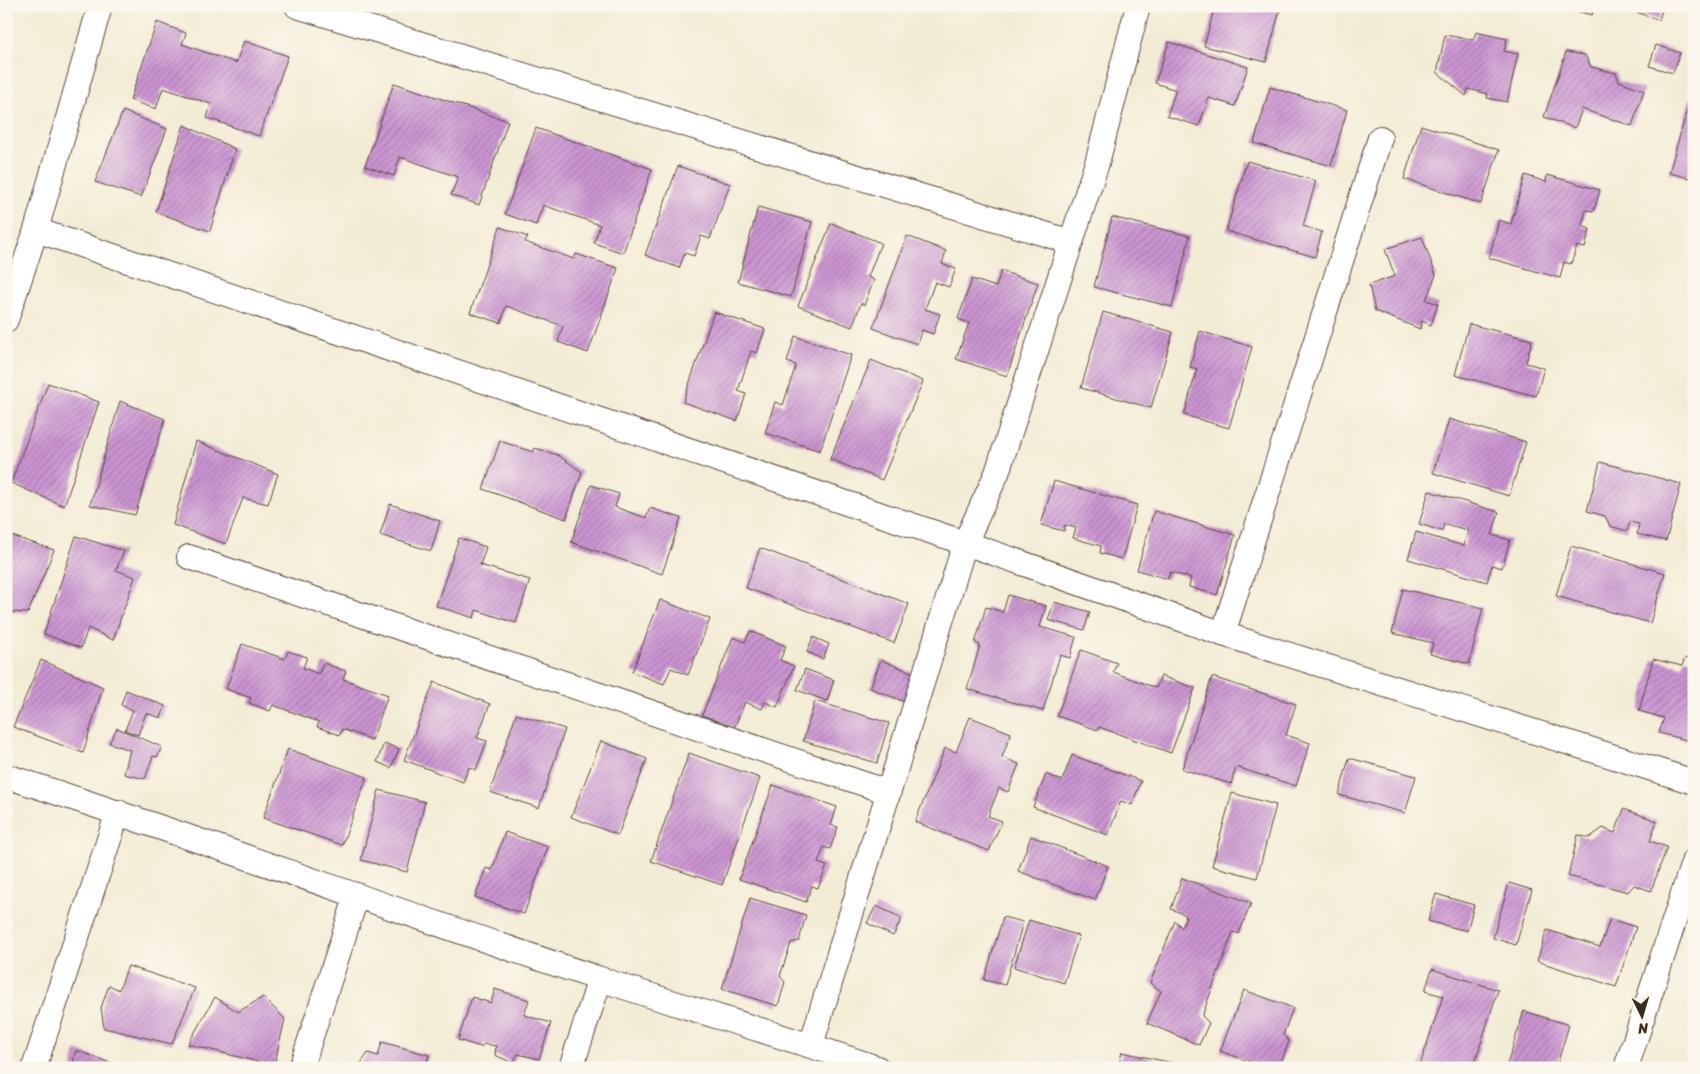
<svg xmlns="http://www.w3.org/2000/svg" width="1700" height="1074" font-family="Sriracha,sans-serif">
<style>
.building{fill:url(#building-hatch)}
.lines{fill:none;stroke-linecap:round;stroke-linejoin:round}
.street-casing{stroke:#574739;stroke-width:26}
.street{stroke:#fff;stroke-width:24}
</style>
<defs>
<pattern id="building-hatch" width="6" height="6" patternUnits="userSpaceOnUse" patternTransform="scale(1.25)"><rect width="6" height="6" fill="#cb94d2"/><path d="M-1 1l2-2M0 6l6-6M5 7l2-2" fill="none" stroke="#a679aa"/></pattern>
</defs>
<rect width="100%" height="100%" fill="#fbf7ec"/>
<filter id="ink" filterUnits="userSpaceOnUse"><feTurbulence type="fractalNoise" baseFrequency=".02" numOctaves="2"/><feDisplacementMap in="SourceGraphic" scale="10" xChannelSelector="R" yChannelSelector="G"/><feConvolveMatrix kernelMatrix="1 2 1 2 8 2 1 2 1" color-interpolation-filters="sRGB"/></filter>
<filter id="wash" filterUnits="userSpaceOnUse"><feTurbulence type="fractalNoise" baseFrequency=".0096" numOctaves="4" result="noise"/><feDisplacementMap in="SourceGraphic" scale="20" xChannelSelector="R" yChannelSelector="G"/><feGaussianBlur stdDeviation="1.12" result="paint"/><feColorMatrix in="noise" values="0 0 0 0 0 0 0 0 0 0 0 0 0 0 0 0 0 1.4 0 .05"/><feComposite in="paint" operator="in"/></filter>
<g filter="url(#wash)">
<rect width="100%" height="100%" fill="#f3ecd5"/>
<g id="blocks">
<g class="building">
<polygon points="1215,6 1281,6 1266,62 1204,46"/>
<polygon points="1558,6 1595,6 1592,15"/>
<polygon points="1619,6 1663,6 1659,20"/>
<polygon points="157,22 186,33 182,44 236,63 244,41 288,56 259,136 207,118 211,104 163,88 156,109 130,100"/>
<polygon points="1476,32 1507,39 1504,51 1518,54 1507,102 1487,98 1488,94 1468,89 1466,96 1437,72 1445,35 1473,40"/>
<polygon points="1169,42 1248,67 1235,106 1209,98 1199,126 1167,116 1176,90 1155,83"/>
<polygon points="1656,45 1680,53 1673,73 1649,66"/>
<polygon points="1566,52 1585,55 1591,67 1616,73 1619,81 1644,90 1632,126 1582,109 1575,128 1544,117"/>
<polygon points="394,83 508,121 479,205 451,195 458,177 400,157 394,176 365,166"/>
<polygon points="1270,87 1347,110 1331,166 1254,143"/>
<polygon points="1691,96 1694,97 1694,179 1669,173"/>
<polygon points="123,111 167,129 141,197 95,182"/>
<polygon points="184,125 235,149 210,231 156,212"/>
<polygon points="1421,125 1499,150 1481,204 1404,179"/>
<polygon points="536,128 652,169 623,253 594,243 600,225 543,205 536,225 505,214"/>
<polygon points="1247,161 1316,181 1303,226 1322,232 1315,257 1226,231"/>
<polygon points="678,166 730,184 710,239 701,236 694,256 685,253 679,268 645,255"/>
<polygon points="1525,175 1546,182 1547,175 1600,190 1594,211 1586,210 1582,226 1590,229 1585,248 1577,246 1571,264 1564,262 1560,278 1489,258 1499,220 1511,224"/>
<polygon points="758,207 812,222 791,297 738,282"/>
<polygon points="1112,217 1190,236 1172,307 1094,287"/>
<polygon points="831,223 881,243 868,277 874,280 864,305 861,303 852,327 798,306"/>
<polygon points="500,227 528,237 525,242 574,259 576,254 618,268 588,353 558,342 563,326 506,306 501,323 470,313"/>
<polygon points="907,236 946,251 942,264 956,269 949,287 935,282 925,309 940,314 933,334 922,330 917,344 873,328"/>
<polygon points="1422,237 1436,275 1426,300 1438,304 1431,325 1422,321 1420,329 1375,311 1369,285 1395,276 1385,249"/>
<polygon points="1001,271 1038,283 1007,376 956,359 969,323 958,319 972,279 996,287"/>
<polygon points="714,312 765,329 757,353 751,351 738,391 746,394 737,421 683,402"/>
<polygon points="1103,312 1173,332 1151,408 1081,388"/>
<polygon points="1469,324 1532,340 1526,363 1544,368 1536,396 1455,375"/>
<polygon points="1200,331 1252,347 1229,428 1184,415 1197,369 1190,367"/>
<polygon points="795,336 851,355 820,451 765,433 775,402 783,405 796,365 787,362"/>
<polygon points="871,360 923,381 882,480 830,459"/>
<polygon points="48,383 99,402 64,506 11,483"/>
<polygon points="120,401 165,419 135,515 90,505"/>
<polygon points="1449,419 1526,442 1509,496 1433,473"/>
<polygon points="196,441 278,474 268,504 243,498 226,544 173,525"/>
<polygon points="500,441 533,452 535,448 558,455 582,472 566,519 483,489"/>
<polygon points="1600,462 1681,484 1666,541 1637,534 1639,524 1630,522 1627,531 1610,526 1605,516 1587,511"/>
<polygon points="1054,481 1137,505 1122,559 1100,553 1101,546 1073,538 1076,528 1065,525 1064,531 1041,525"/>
<polygon points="591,485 619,494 615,507 646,518 650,508 681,518 662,574 571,542"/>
<polygon points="1429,491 1499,512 1492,535 1510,540 1502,568 1492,565 1487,582 1408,559 1416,532 1464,546 1468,530 1444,524 1442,531 1419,524"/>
<polygon points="390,504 440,521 431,551 380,535"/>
<polygon points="1154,511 1235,535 1217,595 1189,587 1191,578 1170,572 1168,579 1137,570"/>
<polygon points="6,534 54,550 28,613 11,612 6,622"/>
<polygon points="76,536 124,551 116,570 135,577 113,640 88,628 81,648 44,634"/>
<polygon points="459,538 486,547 480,565 530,580 516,623 476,610 474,618 436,606"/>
<polygon points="1571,546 1665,573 1650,623 1556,596"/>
<polygon points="760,548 909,604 894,643 746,588"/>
<polygon points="1403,589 1483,608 1469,664 1430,654 1433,643 1392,633"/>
<polygon points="1008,595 1046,606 1040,627 1076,637 1070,658 1060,655 1043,711 967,689 980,645 975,643 986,607 1003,612"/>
<polygon points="660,600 710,619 688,675 671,668 664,684 632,672"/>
<polygon points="1054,602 1090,612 1084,630 1048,620"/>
<polygon points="750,631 786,646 780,660 794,666 777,707 765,702 762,709 745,702 734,728 702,715 733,637 745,642"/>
<polygon points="813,637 829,644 823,659 807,652"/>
<polygon points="242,644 285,659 288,651 307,657 303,668 319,674 323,663 346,671 343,679 388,695 372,740 342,729 340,735 317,727 319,722 273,705 270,711 249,703 251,698 226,689"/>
<polygon points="1081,650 1117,663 1113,672 1156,688 1161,676 1195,688 1171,753 1099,727 1098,730 1057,716"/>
<polygon points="1685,658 1694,661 1694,742 1659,733 1664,718 1639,711 1653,659 1682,666"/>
<polygon points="41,660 103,687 83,753 13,727"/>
<polygon points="881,660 921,676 910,704 870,688"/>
<polygon points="805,669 834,680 827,701 797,690"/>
<polygon points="1212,677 1296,704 1286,735 1310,743 1296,786 1236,767 1231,784 1182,769"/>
<polygon points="434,682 490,704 477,738 487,741 476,770 469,767 463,782 404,760"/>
<polygon points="126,690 165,706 161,718 146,713 138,735 125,730 133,710 121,705"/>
<polygon points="815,701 889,723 877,763 803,741"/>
<polygon points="516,714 565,729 539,808 490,792"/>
<polygon points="970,717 1011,733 1002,757 1019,764 1008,792 999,788 988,816 1002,821 989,851 915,822 945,748 956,752"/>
<polygon points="117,728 162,747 157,757 153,756 145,779 124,774 130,750 109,743"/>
<polygon points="601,741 647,759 618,835 571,817"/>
<polygon points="384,743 399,749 391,768 377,762"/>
<polygon points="288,749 367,777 342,845 263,818"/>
<polygon points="689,753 760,778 722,885 651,861"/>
<polygon points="1072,755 1141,781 1132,805 1121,801 1108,835 1033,807 1046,774 1062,781"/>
<polygon points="1349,758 1416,776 1405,813 1339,795"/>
<polygon points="773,785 837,807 831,825 838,827 830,849 824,847 818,863 827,866 818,888 812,886 806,902 739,879"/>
<polygon points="379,790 425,802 407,872 361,860"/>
<polygon points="1232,793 1276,805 1257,878 1212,866"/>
<polygon points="1624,809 1657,821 1650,841 1667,847 1651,891 1634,885 1628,892 1568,876 1578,835 1589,838 1603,828 1615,833"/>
<polygon points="505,832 548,847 524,914 475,897 486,868 492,870"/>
<polygon points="1031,836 1108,866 1095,900 1018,871"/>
<polygon points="1182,878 1251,903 1239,934 1233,932 1202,1016 1209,1023 1199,1045 1147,1023 1161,991 1150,983 1175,921 1182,928 1186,915 1171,909"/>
<polygon points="1509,883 1532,890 1516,945 1493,938"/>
<polygon points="1436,894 1474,905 1467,931 1428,921"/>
<polygon points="750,898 806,915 799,941 791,943 780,976 785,982 778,1006 722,989"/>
<polygon points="876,906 902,918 893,936 867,923"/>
<polygon points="1003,917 1023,922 1005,985 984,980"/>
<polygon points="1610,919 1636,927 1616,987 1537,961 1547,930 1600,947"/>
<polygon points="1029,920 1079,936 1064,983 1014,967"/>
<polygon points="128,966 195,988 172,1044 104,1028 101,1008 109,985 119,990"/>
<polygon points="1432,969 1498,990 1473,1068 1419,1068 1443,996 1425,991"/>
<polygon points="495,989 529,1000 524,1015 551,1023 539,1059 518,1054 513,1063 495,1055 496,1046 484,1044 481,1047 458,1040 472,997 491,1003"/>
<polygon points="1244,990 1293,1008 1283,1035 1289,1041 1279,1068 1267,1068 1220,1051"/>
<polygon points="215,997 238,1012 263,997 285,1019 274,1066 188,1044"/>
<polygon points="1524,1011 1569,1025 1556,1068 1506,1068"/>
<polygon points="382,1042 429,1055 425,1068 361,1068 360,1065 368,1053 378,1056"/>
<polygon points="76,1050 124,1068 72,1068"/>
<polygon points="1122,1052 1191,1067 1191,1068 1118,1068"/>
</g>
</g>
</g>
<g filter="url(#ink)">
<use href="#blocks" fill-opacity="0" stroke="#574739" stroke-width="1"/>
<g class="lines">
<g class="street-casing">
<g id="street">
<polyline points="297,6 1071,242"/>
<polyline points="36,230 965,543 1223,634 1694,782"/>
<polyline points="6,320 36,230 100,6"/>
<polyline points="189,557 888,792"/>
<polyline points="1223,634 1380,138"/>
<path d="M6,776c199,64 395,137 594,203 92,31 185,57 277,89"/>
<polyline points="811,1045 965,543 997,473 1071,242 1097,163 1138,6"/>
<polyline points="34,1068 118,812"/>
<polyline points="301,1068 357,895"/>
<polyline points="571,1068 600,979"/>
<polyline points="1626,1068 1694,860"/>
</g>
</g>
<use href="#street" class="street"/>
</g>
</g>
<rect width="1700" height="1074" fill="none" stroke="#fbf7ec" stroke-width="25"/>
<g transform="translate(1642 1016) rotate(175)" stroke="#fbf7ec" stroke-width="4" paint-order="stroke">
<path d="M0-4L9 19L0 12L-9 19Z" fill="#3b2a1e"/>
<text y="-8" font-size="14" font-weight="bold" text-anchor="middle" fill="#3b2a1e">N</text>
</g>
</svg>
